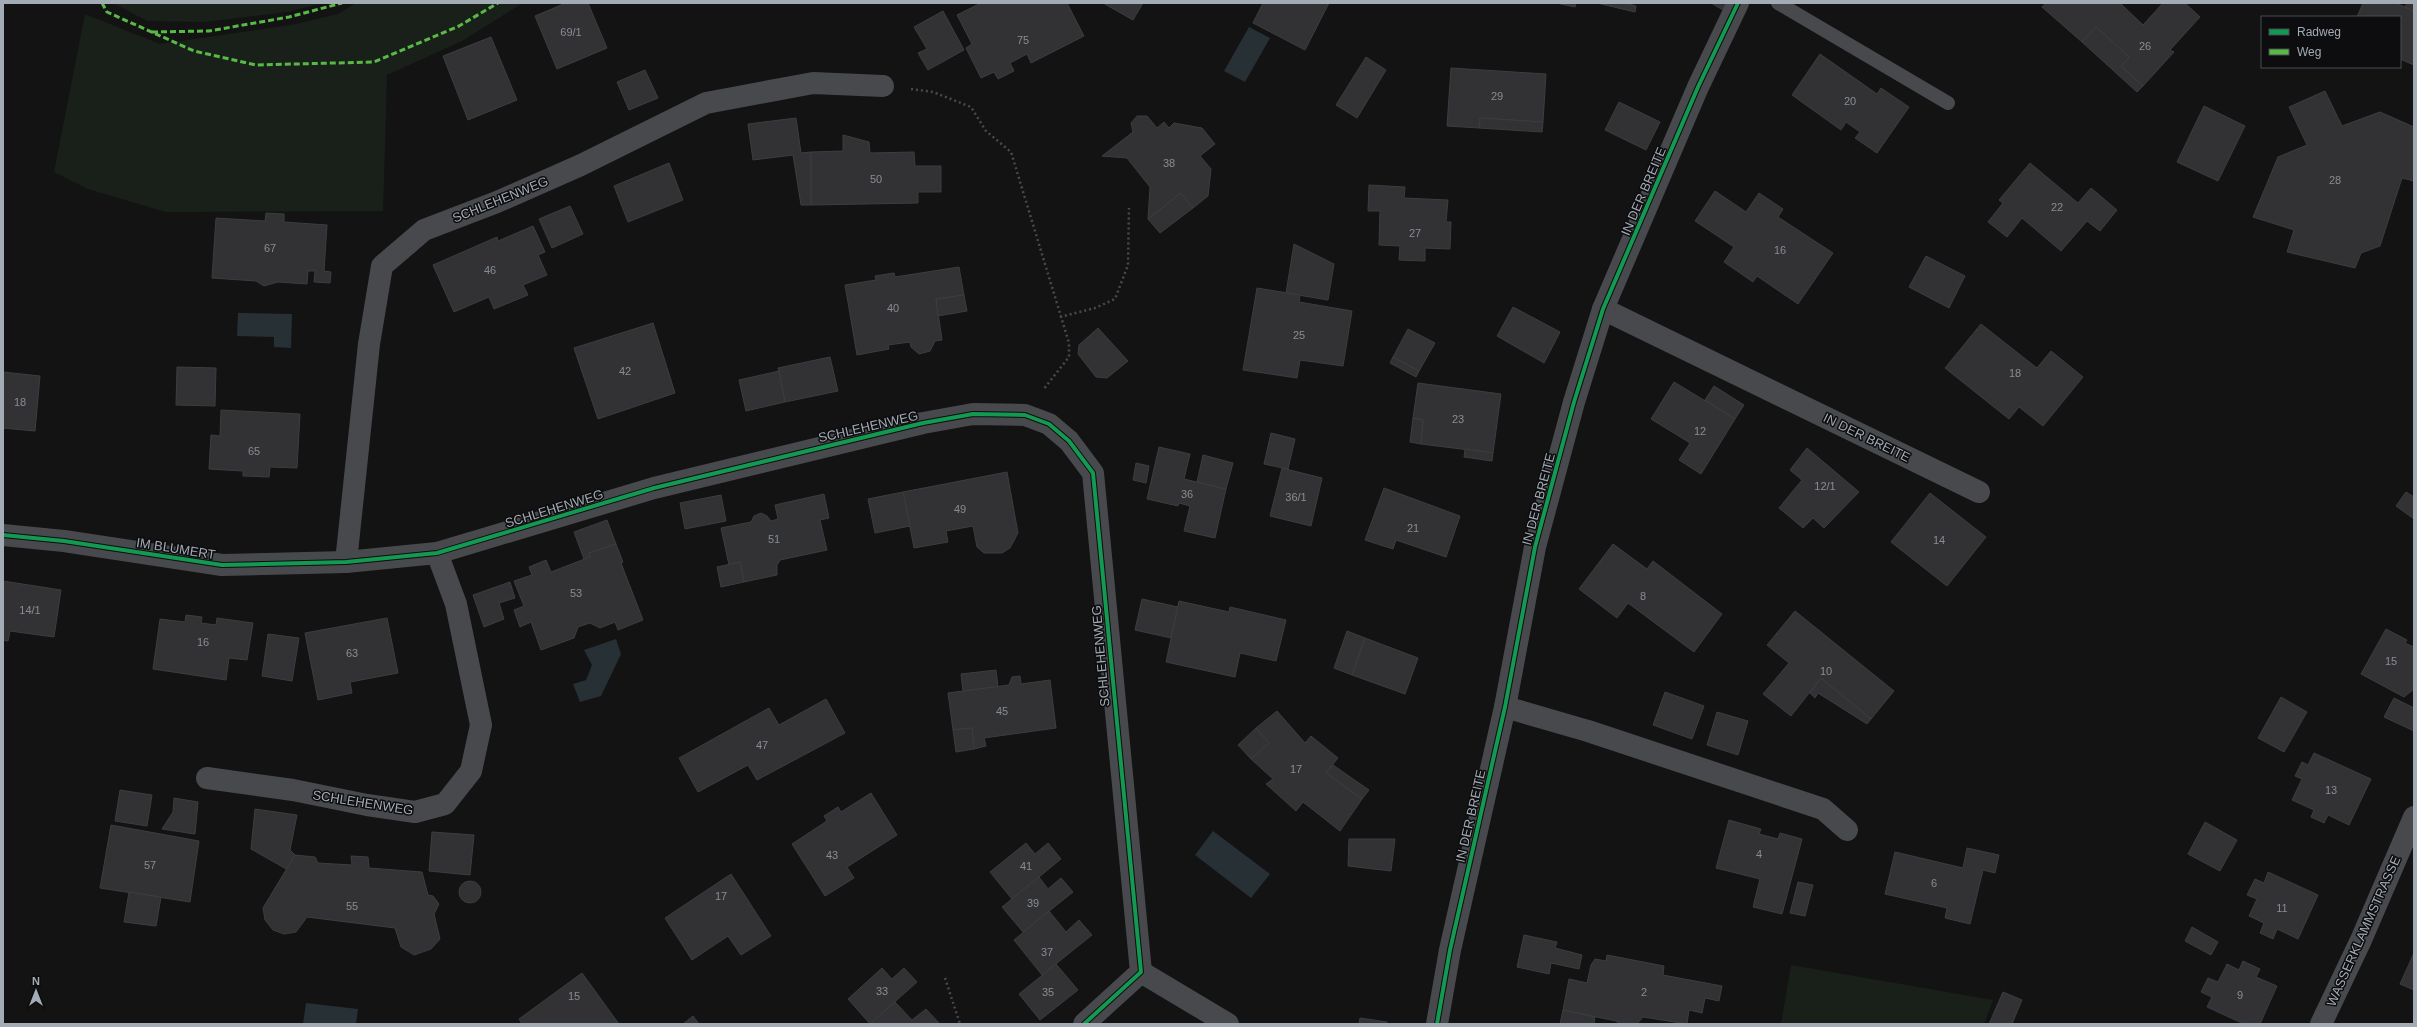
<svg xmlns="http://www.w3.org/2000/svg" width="2417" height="1027" font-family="Arial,sans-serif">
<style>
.green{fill:#192019}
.water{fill:#263035}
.building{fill:#323234;stroke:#3b3d3f}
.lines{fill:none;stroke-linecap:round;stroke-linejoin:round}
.path{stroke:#494a4e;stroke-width:2.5;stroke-dasharray:2 3;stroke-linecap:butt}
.lane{stroke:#47494c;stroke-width:14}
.street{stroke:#47494c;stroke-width:22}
.quiet{stroke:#58b947;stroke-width:3;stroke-dasharray:6 3;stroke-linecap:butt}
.cycleway-casing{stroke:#0d0d0f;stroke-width:6}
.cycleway{stroke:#139951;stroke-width:4}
.labels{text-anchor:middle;stroke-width:3;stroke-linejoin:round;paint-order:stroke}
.number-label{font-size:11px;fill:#878d95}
.street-label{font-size:13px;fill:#a3abb5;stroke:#0d0d0f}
</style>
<rect width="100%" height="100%" fill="#131313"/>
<g class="green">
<polygon points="113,3 323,3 288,12 205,22 147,21"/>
<polygon points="356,3 523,3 462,41 387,75 383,211 166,212 88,189 54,172 85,14 160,44 291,25 338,14"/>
<polygon points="1791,965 1993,1000 1984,1024 1781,1024"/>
</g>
<g class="water">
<polygon points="1249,27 1270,38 1245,82 1224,71"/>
<polygon points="238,313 292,314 291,348 274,347 274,337 237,336"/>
<polygon points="616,639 621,654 601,696 580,702 573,684 586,680 592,665 584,650"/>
<polygon points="1213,831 1270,874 1251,898 1195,855"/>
<polygon points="306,1003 358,1009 356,1024 303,1024"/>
</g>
<g class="building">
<polygon points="566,3 588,3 607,48 557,69 535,16"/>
<polygon points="981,3 1067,3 1084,36 1031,63 1027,54 1010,63 1014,71 998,79 994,72 981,78 966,48 972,44 957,15"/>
<polygon points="1103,3 1143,3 1133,20"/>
<polygon points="1263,3 1329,3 1305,50 1253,23"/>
<polygon points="1556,3 1576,3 1575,7"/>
<polygon points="1597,3 1625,3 1636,6 1635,12"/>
<polygon points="1711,3 1727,3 1723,10"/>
<polygon points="2046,3 2120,3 2143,25 2163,3 2185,3 2200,17 2170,50 2174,52 2143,86 2121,66 2129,57 2096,27 2082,42 2042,7"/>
<polygon points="2363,3 2396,3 2414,11 2414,65 2400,59 2400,17 2357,17"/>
<polygon points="2407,3 2414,3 2414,11 2405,7"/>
<polygon points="943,11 964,50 928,70 918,53 927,49 914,27"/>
<polygon points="2096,27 2129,57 2121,66 2143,86 2137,92 2082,42"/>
<polygon points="491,37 517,100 468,120 443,56"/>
<polygon points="1820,54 1877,94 1881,88 1909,107 1877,153 1855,138 1860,132 1846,122 1841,130 1792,95"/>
<polygon points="1366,57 1386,70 1357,118 1336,105"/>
<polygon points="1451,68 1546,74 1543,122 1480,118 1479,128 1447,126"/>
<polygon points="645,70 658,98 629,110 617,82"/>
<polygon points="2325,91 2342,126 2380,112 2414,127 2414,181 2402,178 2380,246 2361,253 2355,268 2287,252 2294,230 2253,217 2278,157 2307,145 2289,107"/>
<polygon points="1619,102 1660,122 1646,150 1605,130"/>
<polygon points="2204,106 2245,126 2218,181 2177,162"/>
<polygon points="1137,116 1147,116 1157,128 1164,122 1169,128 1174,123 1202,128 1215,144 1200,156 1211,169 1208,196 1193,208 1181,193 1148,219 1150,187 1127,158 1102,156 1133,132 1131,123"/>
<polygon points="796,118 801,153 811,152 811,205 801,205 793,155 753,160 748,124"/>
<polygon points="1480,118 1543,122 1542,132 1479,128"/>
<polygon points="843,135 869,142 870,153 914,152 915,166 941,166 941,192 918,192 918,203 811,205 811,152 843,151"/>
<polygon points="669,163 683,200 628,222 614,186"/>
<polygon points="2030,163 2078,203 2091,188 2117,210 2100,231 2087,221 2061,251 2022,218 2007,237 1988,222 2003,203 1999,200"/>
<polygon points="1369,185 1405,187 1404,198 1448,200 1446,222 1451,222 1450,249 1425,248 1425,261 1399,260 1400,246 1379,245 1380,211 1368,211"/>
<polygon points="1715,191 1746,212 1759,193 1783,209 1778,217 1833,253 1798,304 1757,276 1753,282 1724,262 1734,247 1695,221"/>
<polygon points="1181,193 1193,208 1160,233 1148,219"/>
<polygon points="570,206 583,234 552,248 539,219"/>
<polygon points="266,213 284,214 284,222 327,225 324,271 331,272 330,283 314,282 315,271 308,271 307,284 278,282 264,286 256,281 212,278 216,218 265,221"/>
<polygon points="533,226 545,252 538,255 547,275 523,285 528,295 494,309 489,297 454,312 433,265 497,237 498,241"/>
<polygon points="1294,244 1334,264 1328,300 1286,293"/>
<polygon points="1926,256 1965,276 1949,308 1909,287"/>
<polygon points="959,267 964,295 936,299 942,340 935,341 930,351 919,354 911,347 910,342 888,345 889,349 857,355 845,285 876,280 875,276 894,273 895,277"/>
<polygon points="1257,288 1300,295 1299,302 1352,311 1343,366 1300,360 1297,378 1243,370"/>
<polygon points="964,295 967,311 938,316 936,299"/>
<polygon points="1513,307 1560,332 1544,363 1497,336"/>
<polygon points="653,323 675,393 598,419 574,348"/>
<polygon points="1981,324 2037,368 2051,351 2083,377 2043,426 2019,407 2009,419 1945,368"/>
<polygon points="1098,328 1128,361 1107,378 1096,377 1078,354 1079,345"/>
<polygon points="1408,329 1435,343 1419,371 1393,357"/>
<polygon points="830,357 838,391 785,402 778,368"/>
<polygon points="1393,357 1419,371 1416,377 1390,363"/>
<polygon points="177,367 216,368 215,406 176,405"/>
<polygon points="779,371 785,402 746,411 739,380"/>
<polygon points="3,372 40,376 35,431 3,428"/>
<polygon points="1674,382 1735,419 1701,474 1679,460 1690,443 1651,419"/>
<polygon points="1418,383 1501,394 1493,453 1421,444 1423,420 1413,418"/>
<polygon points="1714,386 1744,405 1735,419 1705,400"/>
<polygon points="221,410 300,414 297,468 270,467 269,477 243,476 243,471 209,469 211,435 220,436"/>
<polygon points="1413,418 1423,420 1421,444 1410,442"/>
<polygon points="1271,433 1295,439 1288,469 1264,464"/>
<polygon points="1159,447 1190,454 1184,479 1226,489 1215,538 1184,531 1190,506 1179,503 1178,506 1147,499"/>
<polygon points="1807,448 1859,492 1824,528 1813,518 1803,528 1779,508 1802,480 1790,470"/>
<polygon points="1465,449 1493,453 1492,461 1464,457"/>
<polygon points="1203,455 1233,463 1226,489 1197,482"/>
<polygon points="1136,463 1149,466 1146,483 1133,480"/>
<polygon points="1282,468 1322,478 1311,526 1270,516"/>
<polygon points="1007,472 1018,533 1010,548 1002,553 984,553 977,547 973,526 946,531 948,542 914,548 903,492"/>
<polygon points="1384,488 1460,516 1446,557 1396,540 1393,549 1365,540"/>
<polygon points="903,492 910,526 875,533 868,499"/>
<polygon points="2406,492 2414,497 2414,519 2396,506"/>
<polygon points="1930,493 1986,537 1947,586 1891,542"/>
<polygon points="824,494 829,518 820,520 827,550 780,560 777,565 777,575 744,582 740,562 729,565 721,528 751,522 754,516 761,513 767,516 771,521 778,519 775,505"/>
<polygon points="721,495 726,521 685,529 680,503"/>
<polygon points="607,520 616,544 589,553 590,557 584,559 574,532"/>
<polygon points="616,544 623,562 621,563 643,620 618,630 615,622 600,628 590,623 578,627 574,638 541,650 531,622 520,627 514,610 524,606 514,581 532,575 529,567 546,560 551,572 590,557 589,553"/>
<polygon points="1613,544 1647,569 1653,561 1722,614 1694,652 1628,603 1617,618 1579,589"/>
<polygon points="740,562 744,582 721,587 717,567"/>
<polygon points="3,581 61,590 54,637 10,631 8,641 3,640"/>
<polygon points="510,582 515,598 499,603 504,619 484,627 473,595"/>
<polygon points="1142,599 1178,607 1171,638 1135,630"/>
<polygon points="1179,601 1229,612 1230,607 1286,620 1276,661 1240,653 1235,677 1166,662"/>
<polygon points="1795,611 1894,691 1871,719 1821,678 1791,716 1763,694 1789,663 1767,645"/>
<polygon points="186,615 202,617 201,623 216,625 217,618 253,623 247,660 229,658 226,680 153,669 160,619 185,622"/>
<polygon points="387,618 398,673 350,682 352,693 318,700 305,633"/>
<polygon points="2386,629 2407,640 2405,643 2414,647 2414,689 2404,697 2361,674"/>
<polygon points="1347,631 1365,638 1352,675 1334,668"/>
<polygon points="268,634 299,638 292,681 262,676"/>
<polygon points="1365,638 1418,658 1405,694 1352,675"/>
<polygon points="996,670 998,687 963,691 961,674"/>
<polygon points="1020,676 1021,684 1050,680 1056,728 984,738 986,746 974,749 972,728 953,730 948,693 1009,685 1012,677"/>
<polygon points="1821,678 1871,719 1867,724 1818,693 1815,698 1810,693"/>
<polygon points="1665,692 1704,706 1692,739 1653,725"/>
<polygon points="2281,697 2307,712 2284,752 2258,738"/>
<polygon points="2394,698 2414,708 2414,731 2384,717"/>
<polygon points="826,699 845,733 757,780 748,765 698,792 679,758 769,708 779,725"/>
<polygon points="1277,711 1305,743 1311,736 1338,758 1326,773 1362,799 1340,831 1303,802 1296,811 1266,784 1273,779 1251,759 1269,743 1256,728"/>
<polygon points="1717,712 1748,721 1738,755 1707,745"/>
<polygon points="972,728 974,749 956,752 953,730"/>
<polygon points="1256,728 1269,743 1251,759 1238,745"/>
<polygon points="2314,753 2371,779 2349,825 2328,815 2324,823 2311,817 2314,810 2292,800 2302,779 2295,776 2302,762 2308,765"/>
<polygon points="1333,765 1369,790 1362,799 1326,773"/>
<polygon points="120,790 152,795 147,826 115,821"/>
<polygon points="871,793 897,835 847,867 854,878 825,896 792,844 827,821 824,816 838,807 841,812"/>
<polygon points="174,798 198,802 195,834 162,829 173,812"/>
<polygon points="255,809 297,815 290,850 295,855 288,870 251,849"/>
<polygon points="1729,820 1761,829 1759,834 1778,839 1780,833 1802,839 1782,914 1753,907 1760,879 1716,868"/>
<polygon points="2205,822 2237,840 2220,871 2188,854"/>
<polygon points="111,825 199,841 190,902 100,888"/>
<polygon points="432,832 474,835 470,875 429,871"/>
<polygon points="1349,839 1395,839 1391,871 1348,866"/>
<polygon points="1026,843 1035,854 1048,843 1061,859 1012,899 990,872"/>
<polygon points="1967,848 1999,855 1995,873 1983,870 1970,924 1945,918 1947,908 1885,894 1895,852 1963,868"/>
<polygon points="295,855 315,857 318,863 352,865 351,856 368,857 369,868 422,872 428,895 433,896 439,904 434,914 440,939 431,949 414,955 401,947 395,928 307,917 296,932 284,934 273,930 265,920 263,908"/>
<polygon points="2268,872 2318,895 2298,939 2277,929 2273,939 2260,933 2264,923 2249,916 2257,899 2247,895 2255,879 2264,883"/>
<polygon points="731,874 771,936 741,955 728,936 692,960 665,918"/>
<polygon points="1039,877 1048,889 1061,878 1073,892 1023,932 1002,907"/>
<circle cx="470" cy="892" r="11"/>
<polygon points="1798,882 1813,885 1805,916 1790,913"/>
<polygon points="129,892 161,897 156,926 124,922"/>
<polygon points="1049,911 1066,932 1079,920 1092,935 1042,975 1014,940"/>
<polygon points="2192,927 2218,942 2211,955 2185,941"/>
<polygon points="1524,935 1557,942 1555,948 1582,955 1579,969 1551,963 1549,974 1517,967"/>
<polygon points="2414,953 2414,990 2400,984"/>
<polygon points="1607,955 1664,966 1663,975 1722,986 1719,1001 1705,998 1702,1013 1689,1010 1687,1024 1643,1017 1637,1024 1620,1024 1616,1021 1563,1010 1569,979 1587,983 1591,965 1595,959 1606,961"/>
<polygon points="2243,961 2260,969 2256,977 2277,986 2260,1024 2244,1024 2207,1007 2212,997 2201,992 2208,978 2218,982 2227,964 2239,970"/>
<polygon points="1056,964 1078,990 1040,1020 1019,994"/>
<polygon points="882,968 892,979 904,968 917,982 870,1024 848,999"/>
<polygon points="582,973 619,1024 522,1024 519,1019"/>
<polygon points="2003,992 2022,1000 2012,1024 1989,1024"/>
<polygon points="895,1002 912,1020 926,1009 940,1024 870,1024"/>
<polygon points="1563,1010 1595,1017 1594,1024 1560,1024"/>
<polygon points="693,1016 699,1024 683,1024"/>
<polygon points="1360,1018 1387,1022 1387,1024 1359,1024"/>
</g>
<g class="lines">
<g class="path">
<polyline points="911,89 933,92 971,107 986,131 1011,152 1069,343 1069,357 1043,390"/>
<polyline points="1060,317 1095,308 1115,299 1128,265 1129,208"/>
<polyline points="945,978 960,1024"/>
</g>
<polyline class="lane" points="1778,3 1948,103"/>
<g class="street">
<polyline points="1603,309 1979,492"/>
<polyline points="3,535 64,541 222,565 346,562 437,553 654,488 923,423 973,414 1025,415 1049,424 1069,441 1093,473 1141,972 1084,1024"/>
<polyline points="346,562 369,344 382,266 424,230 497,202 581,165 706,103 813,83 883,86"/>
<polyline points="1505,707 1588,731 1823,809 1847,830"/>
<polyline points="207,778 293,790 367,805 415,812 445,804 471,771 481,725 456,604 437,553"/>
<polyline points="1141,972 1228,1024"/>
<polyline points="1437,1024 1450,950 1505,707 1535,547 1574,402 1603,309 1698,87 1738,3"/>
<polyline points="2321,1024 2361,940 2414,817"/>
</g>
<g class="quiet">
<polyline points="102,3 107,12 194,51 256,65 374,62 459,26 498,3"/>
<polyline points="152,32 209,31 289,17 342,3"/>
</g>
<g class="cycleway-casing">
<g id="cycleway">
<polyline points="3,535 64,541 222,565 346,562 437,553 654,488 923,423 973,414 1025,415 1049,424 1069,441 1093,473 1141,972 1084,1024"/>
<polyline points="1437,1024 1450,950 1505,707 1535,547 1574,402 1603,309 1698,87 1738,3"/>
</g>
</g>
<use href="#cycleway" class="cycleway"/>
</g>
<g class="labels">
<g class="number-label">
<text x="571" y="36">69/1</text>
<text x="1023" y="44">75</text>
<text x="2145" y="50">26</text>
<text x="1497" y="100">29</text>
<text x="1850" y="105">20</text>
<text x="1169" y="167">38</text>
<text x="876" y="183">50</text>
<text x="2335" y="184">28</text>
<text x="2057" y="211">22</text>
<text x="1415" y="237">27</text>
<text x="270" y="252">67</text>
<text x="1780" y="254">16</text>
<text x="490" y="274">46</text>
<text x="893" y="312">40</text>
<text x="1299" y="339">25</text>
<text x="625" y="375">42</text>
<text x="2015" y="377">18</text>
<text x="20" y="406">18</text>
<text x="1458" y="423">23</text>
<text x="1700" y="435">12</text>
<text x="254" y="455">65</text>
<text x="1825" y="490">12/1</text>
<text x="1187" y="498">36</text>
<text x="1296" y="501">36/1</text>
<text x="960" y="513">49</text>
<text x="1413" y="532">21</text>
<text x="774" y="543">51</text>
<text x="1939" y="544">14</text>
<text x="576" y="597">53</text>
<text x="1643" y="600">8</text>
<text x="30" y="614">14/1</text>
<text x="203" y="646">16</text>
<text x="352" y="657">63</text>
<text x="2391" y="665">15</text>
<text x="1826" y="675">10</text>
<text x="1002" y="715">45</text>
<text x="762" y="749">47</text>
<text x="1296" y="773">17</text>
<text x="2331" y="794">13</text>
<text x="1759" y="858">4</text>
<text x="832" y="859">43</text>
<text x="150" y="869">57</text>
<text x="1026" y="870">41</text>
<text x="1934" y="887">6</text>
<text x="721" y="900">17</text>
<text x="1033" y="907">39</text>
<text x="352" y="910">55</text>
<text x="2282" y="912">11</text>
<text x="1047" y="956">37</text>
<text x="882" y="995">33</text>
<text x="1048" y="996">35</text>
<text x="1644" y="996">2</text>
<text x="2240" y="999">9</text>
<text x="574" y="1000">15</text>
</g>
<g class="street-label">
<text transform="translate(1643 191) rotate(-67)" y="5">IN DER BREITE</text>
<text transform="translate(500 199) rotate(-22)" y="5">SCHLEHENWEG</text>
<text transform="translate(868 426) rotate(-13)" y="5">SCHLEHENWEG</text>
<text transform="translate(1867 437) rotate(26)" y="5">IN DER BREITE</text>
<text transform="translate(1538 499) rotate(-75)" y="5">IN DER BREITE</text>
<text transform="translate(554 508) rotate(-17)" y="5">SCHLEHENWEG</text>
<text transform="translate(176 548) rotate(9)" y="5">IM BLUMERT</text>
<text transform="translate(1100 656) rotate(-95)" y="5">SCHLEHENWEG</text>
<text transform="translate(363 802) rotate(9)" y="5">SCHLEHENWEG</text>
<text transform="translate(1470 816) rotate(-77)" y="5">IN DER BREITE</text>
<text transform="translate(2363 931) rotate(-66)" y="5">WASSERKLAMMSTRASSE</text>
</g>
</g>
<rect width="2417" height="1027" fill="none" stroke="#a3abb5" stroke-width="8"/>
<rect x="2261" y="16" width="140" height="52" fill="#0d0d0f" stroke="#494c51"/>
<rect x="2269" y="29" width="20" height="6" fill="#139951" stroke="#494c51"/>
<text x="2297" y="36" font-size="12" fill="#a3abb5">Radweg</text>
<rect x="2269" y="49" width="20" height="6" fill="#58b947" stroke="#494c51"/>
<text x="2297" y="56" font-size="12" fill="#a3abb5">Weg</text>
<g transform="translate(36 991)" stroke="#0d0d0f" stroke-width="3" paint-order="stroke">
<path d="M0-3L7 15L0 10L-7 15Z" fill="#a3abb5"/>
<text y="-6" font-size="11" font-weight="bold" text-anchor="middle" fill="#a3abb5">N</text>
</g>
</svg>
